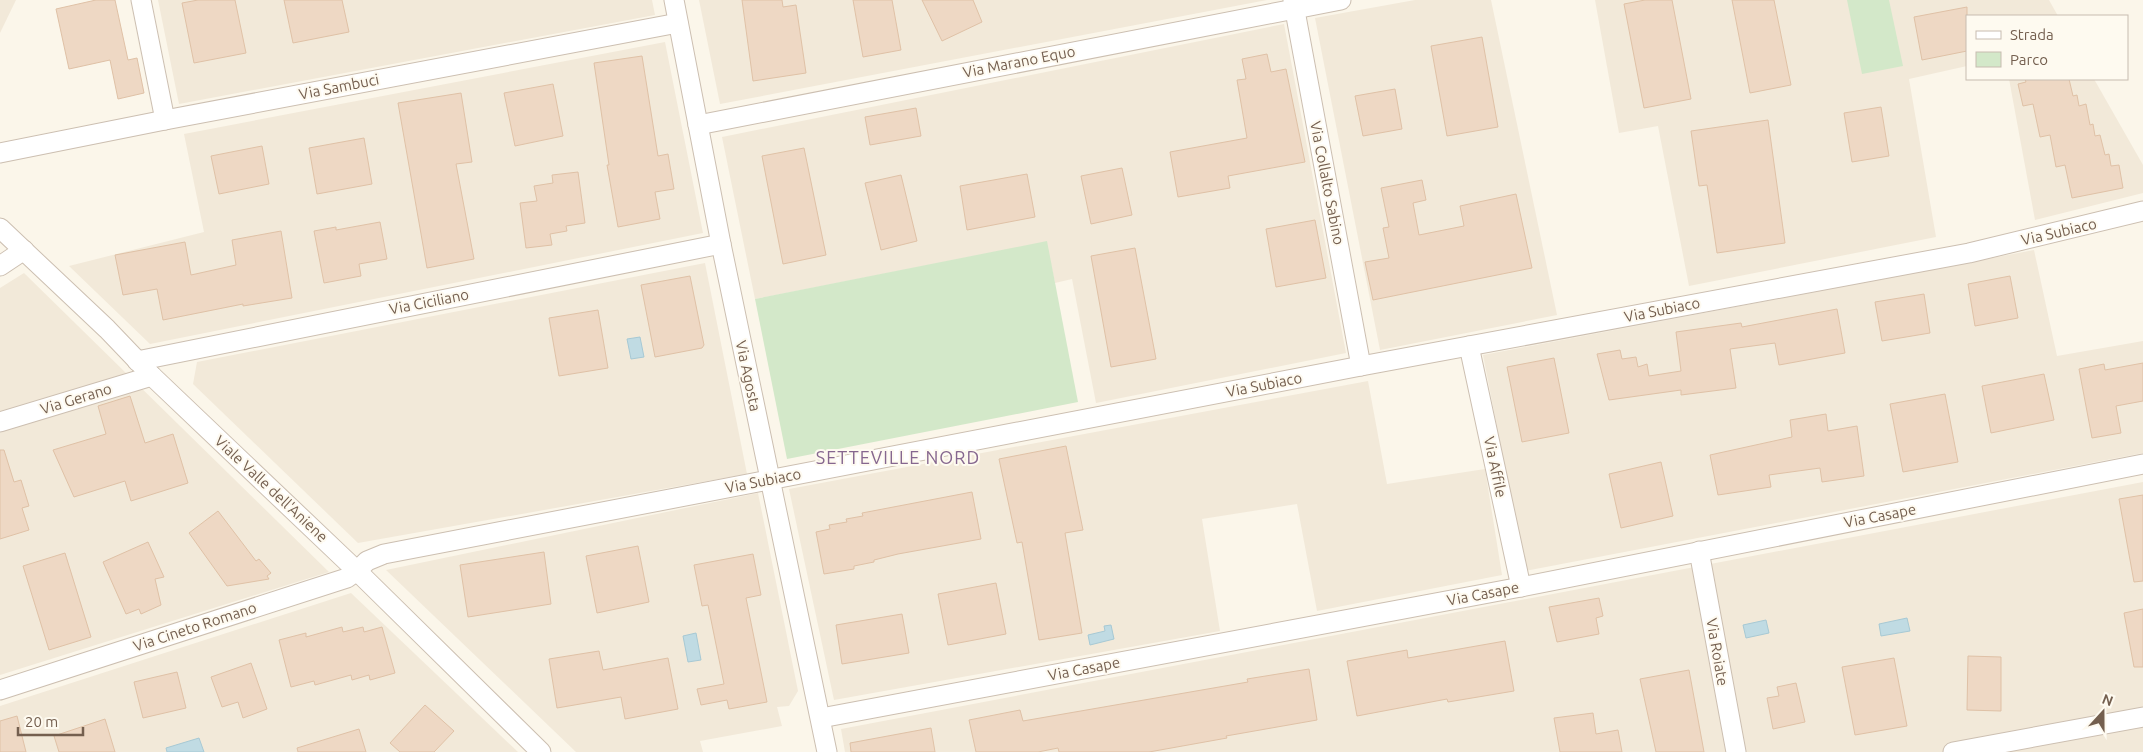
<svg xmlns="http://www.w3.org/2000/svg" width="2143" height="752" font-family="Ubuntu,sans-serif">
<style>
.residential{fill:#f2e9d9}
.green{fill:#d3e8c9}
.water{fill:#c0dbe3;stroke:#a7c9d4}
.building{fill:#eed8c4;stroke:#dfc1a6}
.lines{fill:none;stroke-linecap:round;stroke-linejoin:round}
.street-casing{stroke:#ccbfb1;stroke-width:21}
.street{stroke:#fff;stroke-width:19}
.labels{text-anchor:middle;stroke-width:4;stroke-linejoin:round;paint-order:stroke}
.street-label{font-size:15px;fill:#745f4f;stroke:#fefaf0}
.quarter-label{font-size:18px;letter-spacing:1px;fill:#86678f;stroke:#fefaf0}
</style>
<rect width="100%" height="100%" fill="#fbf6ea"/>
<g class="residential">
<polygon points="0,0 16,0 0,33"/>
<polygon points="158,0 652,0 655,15 179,104"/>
<polygon points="699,0 1267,0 720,104"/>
<polygon points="1415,0 1491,0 1557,315 1380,350 1315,18"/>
<polygon points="1595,0 2049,0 2058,16 1967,16 1967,66 1909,79 1936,237 1689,286 1658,126 1619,133"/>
<polygon points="1284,24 1346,353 1096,403 1072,279 1055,283 1046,242 755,299 722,137"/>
<polygon points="665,42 703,233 150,344 69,266 204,232 184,134"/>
<polygon points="2009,79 2094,79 2143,165 2143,193 2035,220"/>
<polygon points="2034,250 2057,356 2143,341 2143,453 1525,571 1483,355"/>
<polygon points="705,263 747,474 358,543 193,384 197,362"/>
<polygon points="24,273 329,572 0,675 0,288"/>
<polygon points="1368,381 1387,484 1485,469 1502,575 1317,611 1297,504 1202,519 1220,631 834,700 789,489"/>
<polygon points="2143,482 2143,752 845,752 841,729"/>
<polygon points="758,493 798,691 789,706 777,707 782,726 700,741 703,752 576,752 386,570"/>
<polygon points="351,593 518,752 0,752 0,706"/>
</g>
<g class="green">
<polygon points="1847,0 1889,0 1903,66 1862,74"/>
<polygon points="1047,241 1078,402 787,459 755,299"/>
</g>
<g class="water">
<polygon points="640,337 644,357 631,359 627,339"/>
<polygon points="1907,618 1910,631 1881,636 1879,624"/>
<polygon points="1766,620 1769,633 1746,638 1743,625"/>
<polygon points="1111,625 1114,639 1090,645 1088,635 1105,631 1104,626"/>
<polygon points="696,633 701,660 688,662 683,636"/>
<polygon points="199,738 204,752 167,752 166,748"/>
</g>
<g class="building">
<polygon points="96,0 115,0 128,60 137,58 144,93 118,99 110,60 69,69 56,9"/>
<polygon points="198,0 235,0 246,53 194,63 182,3"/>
<polygon points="284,0 342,0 349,32 293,43"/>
<polygon points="742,0 782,0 783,7 796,5 806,73 753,81"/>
<polygon points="853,0 892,0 901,50 863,57"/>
<polygon points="922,0 973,0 982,22 942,41"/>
<polygon points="1645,0 1672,0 1691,99 1644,108 1624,4"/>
<polygon points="1732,0 1774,0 1791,85 1750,93"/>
<polygon points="1967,7 1967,51 1922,60 1914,17"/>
<polygon points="1482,37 1498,127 1447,136 1431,46"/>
<polygon points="1267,54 1271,72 1286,69 1305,162 1228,176 1230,188 1178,197 1170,152 1247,138 1237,80 1246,79 1242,59"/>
<polygon points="642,56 658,156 668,154 674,189 655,192 660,219 618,227 607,165 609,165 594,63"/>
<polygon points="2025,79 2069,79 2073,96 2077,95 2079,106 2086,104 2090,125 2093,124 2095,136 2100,135 2105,155 2109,154 2111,166 2119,165 2123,188 2072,198 2065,165 2056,167 2050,135 2040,137 2033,104 2023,106 2018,84 2026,82"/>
<polygon points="553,84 563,136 515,146 504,93"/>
<polygon points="1395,89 1402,129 1363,136 1355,96"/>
<polygon points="461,93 472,162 456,164 474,259 427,268 398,103"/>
<polygon points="1881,107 1889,156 1852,162 1844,113"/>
<polygon points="916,108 921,136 870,145 865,117"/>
<polygon points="1768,120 1785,243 1717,253 1707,185 1699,186 1691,131"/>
<polygon points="364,138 372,184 317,194 309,148"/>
<polygon points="262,146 269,184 219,194 211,156"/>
<polygon points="804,148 826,255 783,264 762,156"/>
<polygon points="1122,168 1132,215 1091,224 1081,176"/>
<polygon points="578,172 585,223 566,226 567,231 550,234 552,245 526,248 520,203 537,201 534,186 553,183 552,175"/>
<polygon points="1027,174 1035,217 967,230 960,186"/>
<polygon points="901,175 917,241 881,250 865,183"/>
<polygon points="1422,180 1426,200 1413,203 1419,235 1464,226 1460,206 1516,194 1532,268 1373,300 1365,262 1389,258 1383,228 1389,227 1381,188"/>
<polygon points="1315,220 1326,278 1276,287 1266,229"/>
<polygon points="380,222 387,259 359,264 361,276 324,283 314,231 336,227 336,230"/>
<polygon points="281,231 292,298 243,306 243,304 163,320 157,289 123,295 115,255 185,242 191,275 236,265 232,240"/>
<polygon points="1135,248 1156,359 1111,367 1091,256"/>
<polygon points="690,276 704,345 702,348 655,357 641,285"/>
<polygon points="2010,276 2018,318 1975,326 1968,284"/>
<polygon points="1924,294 1930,333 1882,341 1875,302"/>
<polygon points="1837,309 1845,353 1779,365 1775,343 1730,349 1736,388 1681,395 1681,390 1609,400 1597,354 1620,350 1622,359 1636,357 1638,367 1647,364 1649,376 1681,371 1676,332 1741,323 1742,327"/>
<polygon points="598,310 608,368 559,376 549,318"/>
<polygon points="1554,358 1569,433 1522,442 1507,367"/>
<polygon points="2143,363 2143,401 2116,406 2121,433 2092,438 2079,369 2104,364 2105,370"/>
<polygon points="2044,374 2054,420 1991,433 1982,386"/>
<polygon points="1945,394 1958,462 1903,472 1890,404"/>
<polygon points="130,396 145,443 173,434 188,483 131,501 125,481 74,497 53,450 106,434 98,406"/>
<polygon points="1826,414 1828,431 1857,426 1864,476 1822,482 1820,468 1769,475 1771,487 1718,495 1710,455 1792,437 1790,420"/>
<polygon points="1066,446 1083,530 1065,533 1082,633 1039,640 1022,542 1017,543 999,459"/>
<polygon points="0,450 4,450 14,482 21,480 29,506 22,508 29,530 0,539"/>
<polygon points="1661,462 1673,516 1621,528 1609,474"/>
<polygon points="972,492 981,539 898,554 874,560 874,562 854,566 854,569 824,574 816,532 830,529 829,525 847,522 846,519 863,516 862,513"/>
<polygon points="2143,495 2143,581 2134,582 2119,499"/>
<polygon points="218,511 256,561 259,559 271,573 267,576 269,579 227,586 189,533"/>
<polygon points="148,542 164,577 155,579 161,605 141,614 139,609 126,614 103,562"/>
<polygon points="638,546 649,602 597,613 586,556"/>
<polygon points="544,552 551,604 468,617 460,565"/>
<polygon points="65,553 91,637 49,650 23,566"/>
<polygon points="753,554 761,595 746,598 767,702 729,709 727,700 701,705 697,689 724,684 708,605 702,606 694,565"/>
<polygon points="996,583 1006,634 948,645 938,594"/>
<polygon points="1599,598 1603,616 1596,618 1599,634 1557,642 1549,607"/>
<polygon points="2143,609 2143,667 2134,667 2124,613"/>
<polygon points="902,614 909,653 842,664 836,625"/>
<polygon points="342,627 343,632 363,627 364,632 382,627 395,673 370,680 369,675 352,680 351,675 315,685 314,681 291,687 279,640 306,633 306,637"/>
<polygon points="1505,641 1514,691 1448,702 1447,699 1357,716 1347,661 1407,650 1408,658"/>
<polygon points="599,651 603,670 668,658 678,709 625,719 621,697 557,708 549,659"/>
<polygon points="1968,656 2001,657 2001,711 1967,710"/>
<polygon points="1894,658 1907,726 1855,735 1842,667"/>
<polygon points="251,663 267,709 243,718 238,702 222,707 211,677"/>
<polygon points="1309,669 1317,720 1226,736 1227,738 1149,752 1059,752 1058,748 1038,752 976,752 969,720 1020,710 1023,721 1248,682 1247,679"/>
<polygon points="1689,670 1704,752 1656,752 1640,679"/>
<polygon points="177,672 186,708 143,718 134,682"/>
<polygon points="1796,683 1805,722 1773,729 1767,698 1779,696 1777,687"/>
<polygon points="425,705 454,731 434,752 400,752 390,743"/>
<polygon points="1593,713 1596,734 1618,730 1622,752 1560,752 1554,718"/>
<polygon points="17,716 26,752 0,752 0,721"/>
<polygon points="105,719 115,752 59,752 54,736"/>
<polygon points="931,728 935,752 851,752 850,743"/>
<polygon points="359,729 366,752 298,752 297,748"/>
</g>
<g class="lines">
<g class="street-casing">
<g id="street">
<polyline points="141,0 165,120"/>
<polyline points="674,0 721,244 827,752"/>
<polyline points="1293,0 1361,366"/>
<polyline points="698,125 1341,0"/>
<polyline points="0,153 165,120 678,23"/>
<polyline points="0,228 107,329 152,376 357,571 541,752"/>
<polyline points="0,266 24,250"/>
<polyline points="1469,346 1521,587"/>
<polyline points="137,361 721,244"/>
<polyline points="0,422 152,376"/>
<polyline points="1699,551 1736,752"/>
<polyline points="0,690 347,578 357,571 367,561 384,554 1361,366 1969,253 2143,211"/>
<polyline points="821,718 1521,587 2143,464"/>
<polyline points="1953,752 2143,717"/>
</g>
</g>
<use href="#street" class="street"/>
</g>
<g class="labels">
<g class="street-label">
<text transform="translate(1019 62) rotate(-11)" y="5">Via Marano Equo</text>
<text transform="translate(339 87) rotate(-11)" y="5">Via Sambuci</text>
<text transform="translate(1327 183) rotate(79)" y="5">Via Collalto Sabino</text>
<text transform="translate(2059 232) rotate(-13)" y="5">Via Subiaco</text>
<text transform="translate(429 302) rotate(-11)" y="5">Via Ciciliano</text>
<text transform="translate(1662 310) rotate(-11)" y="5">Via Subiaco</text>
<text transform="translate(748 376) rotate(78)" y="5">Via Agosta</text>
<text transform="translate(1264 385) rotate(-11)" y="5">Via Subiaco</text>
<text transform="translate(76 399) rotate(-17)" y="5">Via Gerano</text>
<text transform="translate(1495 467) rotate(78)" y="5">Via Affile</text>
<text transform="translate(763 481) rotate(-11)" y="5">Via Subiaco</text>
<text transform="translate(271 489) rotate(43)" y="5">Viale Valle dell'Aniene</text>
<text transform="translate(1880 516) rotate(-11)" y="5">Via Casape</text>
<text transform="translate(1483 594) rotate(-11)" y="5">Via Casape</text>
<text transform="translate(195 627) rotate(-18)" y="5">Via Cineto Romano</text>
<text transform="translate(1717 652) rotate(80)" y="5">Via Roiate</text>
<text transform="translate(1084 669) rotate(-11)" y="5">Via Casape</text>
</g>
<g class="quarter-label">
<text x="898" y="464">SETTEVILLE NORD</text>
</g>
</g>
<rect x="1966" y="15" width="162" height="65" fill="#fefaf0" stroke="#c7bcb0"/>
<rect x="1976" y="31" width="25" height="8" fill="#ffffff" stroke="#c7bcb0"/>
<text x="2010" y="40" font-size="15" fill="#745f4f">Strada</text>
<rect x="1976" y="52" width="25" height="15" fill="#d3e8c9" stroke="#c7bcb0"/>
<text x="2010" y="65" font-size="15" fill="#745f4f">Parco</text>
<g transform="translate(2103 712) rotate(21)" stroke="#fefaf0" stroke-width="4" paint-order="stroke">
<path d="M0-4L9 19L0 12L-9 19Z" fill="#745f4f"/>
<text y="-8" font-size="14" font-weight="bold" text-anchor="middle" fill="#745f4f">N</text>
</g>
<path d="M18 727v8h65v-8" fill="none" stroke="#745f4f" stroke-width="2.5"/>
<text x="25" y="727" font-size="15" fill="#745f4f" stroke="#fefaf0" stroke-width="4" paint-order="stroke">20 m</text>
</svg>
